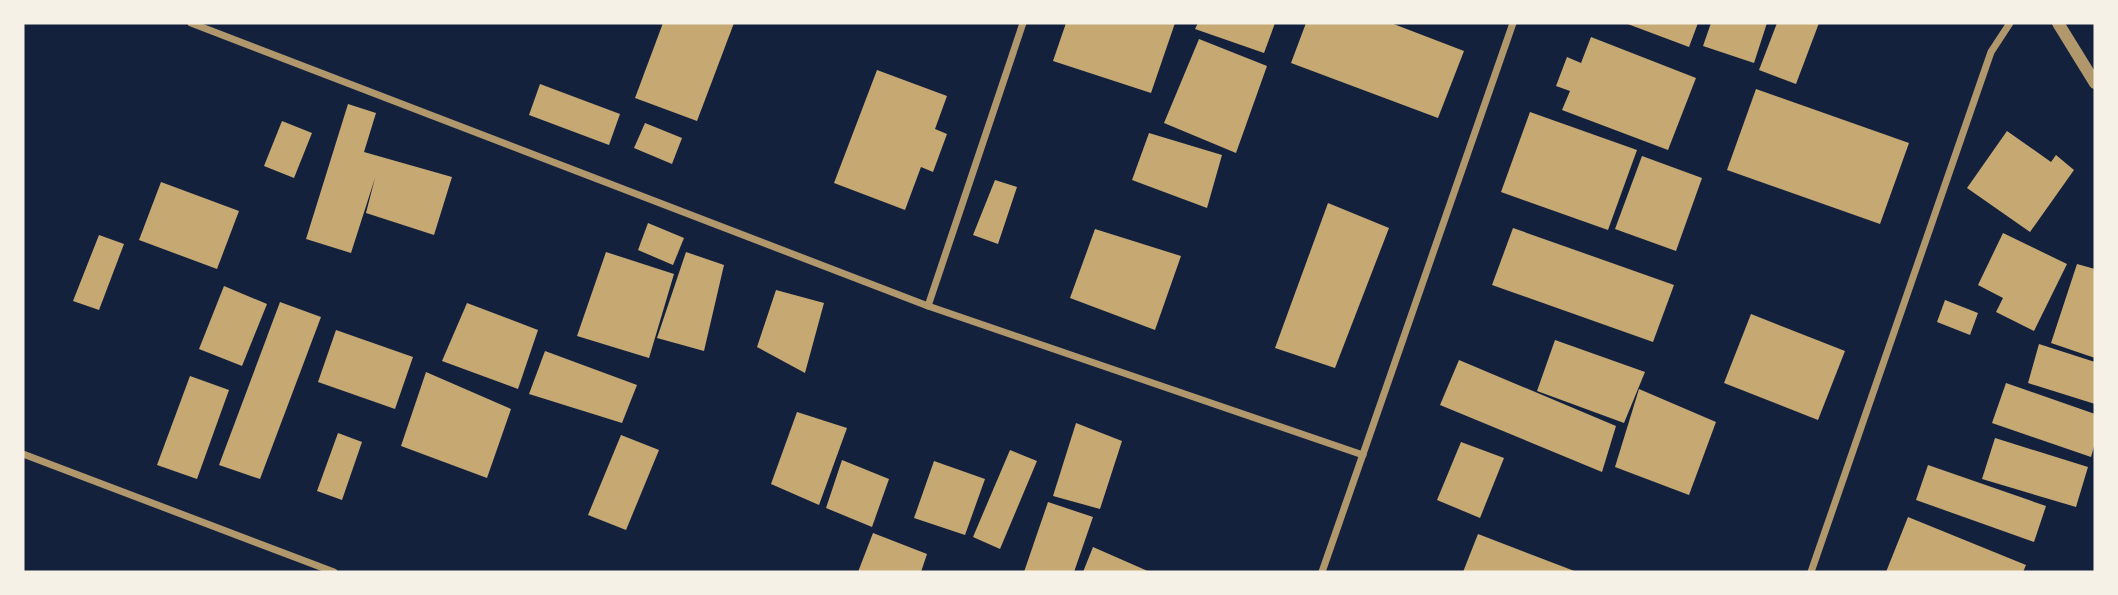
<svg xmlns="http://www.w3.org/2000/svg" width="2118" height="595" font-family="'IBM Plex Serif',serif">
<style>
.building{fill:#c6a872}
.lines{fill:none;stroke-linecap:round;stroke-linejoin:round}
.minor{stroke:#b1986c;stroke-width:7}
.tertiary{stroke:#b1986c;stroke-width:12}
</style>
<rect width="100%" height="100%" fill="#14213d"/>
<g class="building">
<polygon points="663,23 734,23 697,121 635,98"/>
<polygon points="1066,23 1175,23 1151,93 1053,61"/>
<polygon points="1198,23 1275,23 1264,53 1195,29"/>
<polygon points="1306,23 1391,23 1464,51 1438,118 1291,63"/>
<polygon points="1625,23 1698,23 1689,47"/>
<polygon points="1711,23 1767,23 1754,63 1703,46"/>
<polygon points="1777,23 1819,23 1796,84 1759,70"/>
<polygon points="1591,37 1696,78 1668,150 1562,110 1570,91 1556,86 1567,57 1581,63"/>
<polygon points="1199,39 1267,66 1236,153 1164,123"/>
<polygon points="877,70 947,96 935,129 947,134 933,172 921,167 905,210 834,183"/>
<polygon points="540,84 620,114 609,145 529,115"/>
<polygon points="1756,89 1909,143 1880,224 1727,170"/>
<polygon points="348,104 376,113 364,152 452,177 434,235 366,213 375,178 351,253 306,239"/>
<polygon points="1530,112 1637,150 1608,230 1501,192"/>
<polygon points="282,121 312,133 294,178 264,166"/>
<polygon points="645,123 682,138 672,164 634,148"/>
<polygon points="2007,131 2051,162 2056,155 2074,170 2030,232 1967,188"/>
<polygon points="1149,133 1222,155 1207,208 1132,180"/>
<polygon points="1642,156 1702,178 1676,251 1615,229"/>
<polygon points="995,180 1017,187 998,244 973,235"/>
<polygon points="161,182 239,211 217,269 139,240"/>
<polygon points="1328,203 1389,228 1335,368 1275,348"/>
<polygon points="648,223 684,238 673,265 638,250"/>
<polygon points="1513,228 1674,285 1653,342 1492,285"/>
<polygon points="1095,229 1181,256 1155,330 1070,298"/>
<polygon points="2003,233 2067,264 2034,331 1996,312 2003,298 1978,285"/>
<polygon points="99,235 124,244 99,310 73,301"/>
<polygon points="606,252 674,274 649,358 577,336"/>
<polygon points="686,252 724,265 704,351 657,338"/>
<polygon points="2077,264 2095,269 2095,358 2051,343"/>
<polygon points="224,286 267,304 242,366 199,349"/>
<polygon points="776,290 824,303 805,373 757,347"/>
<polygon points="1945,300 1978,313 1970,335 1937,322"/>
<polygon points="280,302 321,317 260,479 219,465"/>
<polygon points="467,303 538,330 518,389 442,361"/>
<polygon points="1751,314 1845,351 1818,420 1724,383"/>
<polygon points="336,330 413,357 395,409 318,382"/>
<polygon points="1555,340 1645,372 1624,423 1537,391"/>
<polygon points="2039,344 2095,362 2095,404 2028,383"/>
<polygon points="545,351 637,385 622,423 529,394"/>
<polygon points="1459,360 1616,426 1602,472 1440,405"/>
<polygon points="426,372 511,409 487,478 401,446"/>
<polygon points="190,376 229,390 197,479 157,465"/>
<polygon points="2006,383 2095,414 2095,443 2091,457 1992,423"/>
<polygon points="1639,389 1716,422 1689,495 1615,467"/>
<polygon points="797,412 847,428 819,505 771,484"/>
<polygon points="1076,423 1122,441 1100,509 1053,496"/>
<polygon points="338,433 362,442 342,500 317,491"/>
<polygon points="621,435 659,450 626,530 588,515"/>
<polygon points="1995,438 2088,467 2076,507 1982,479"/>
<polygon points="1461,442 1504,458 1480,518 1437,500"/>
<polygon points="1010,450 1037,461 1000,549 973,537"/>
<polygon points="842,460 889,479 872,527 826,508"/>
<polygon points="934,461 985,479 965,535 914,518"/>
<polygon points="1928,465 2046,506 2034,542 1916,500"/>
<polygon points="1048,502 1093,517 1074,572 1024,572"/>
<polygon points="1908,517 2026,565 2023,572 1886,572"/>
<polygon points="873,533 927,554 921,572 858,572"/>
<polygon points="1478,534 1577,572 1463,572"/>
<polygon points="1093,547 1150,572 1083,572"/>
</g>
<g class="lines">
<g class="minor">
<polyline points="191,23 928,306 1363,455"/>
<polyline points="928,306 1023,23"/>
<polyline points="23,454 334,572"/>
<polyline points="1322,572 1513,23"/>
<polyline points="1811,572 1991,52 2010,23"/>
</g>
<polyline class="tertiary" points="2058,23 2095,83"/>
</g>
<rect width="2118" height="595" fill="none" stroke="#f6f1e7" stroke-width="49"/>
</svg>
